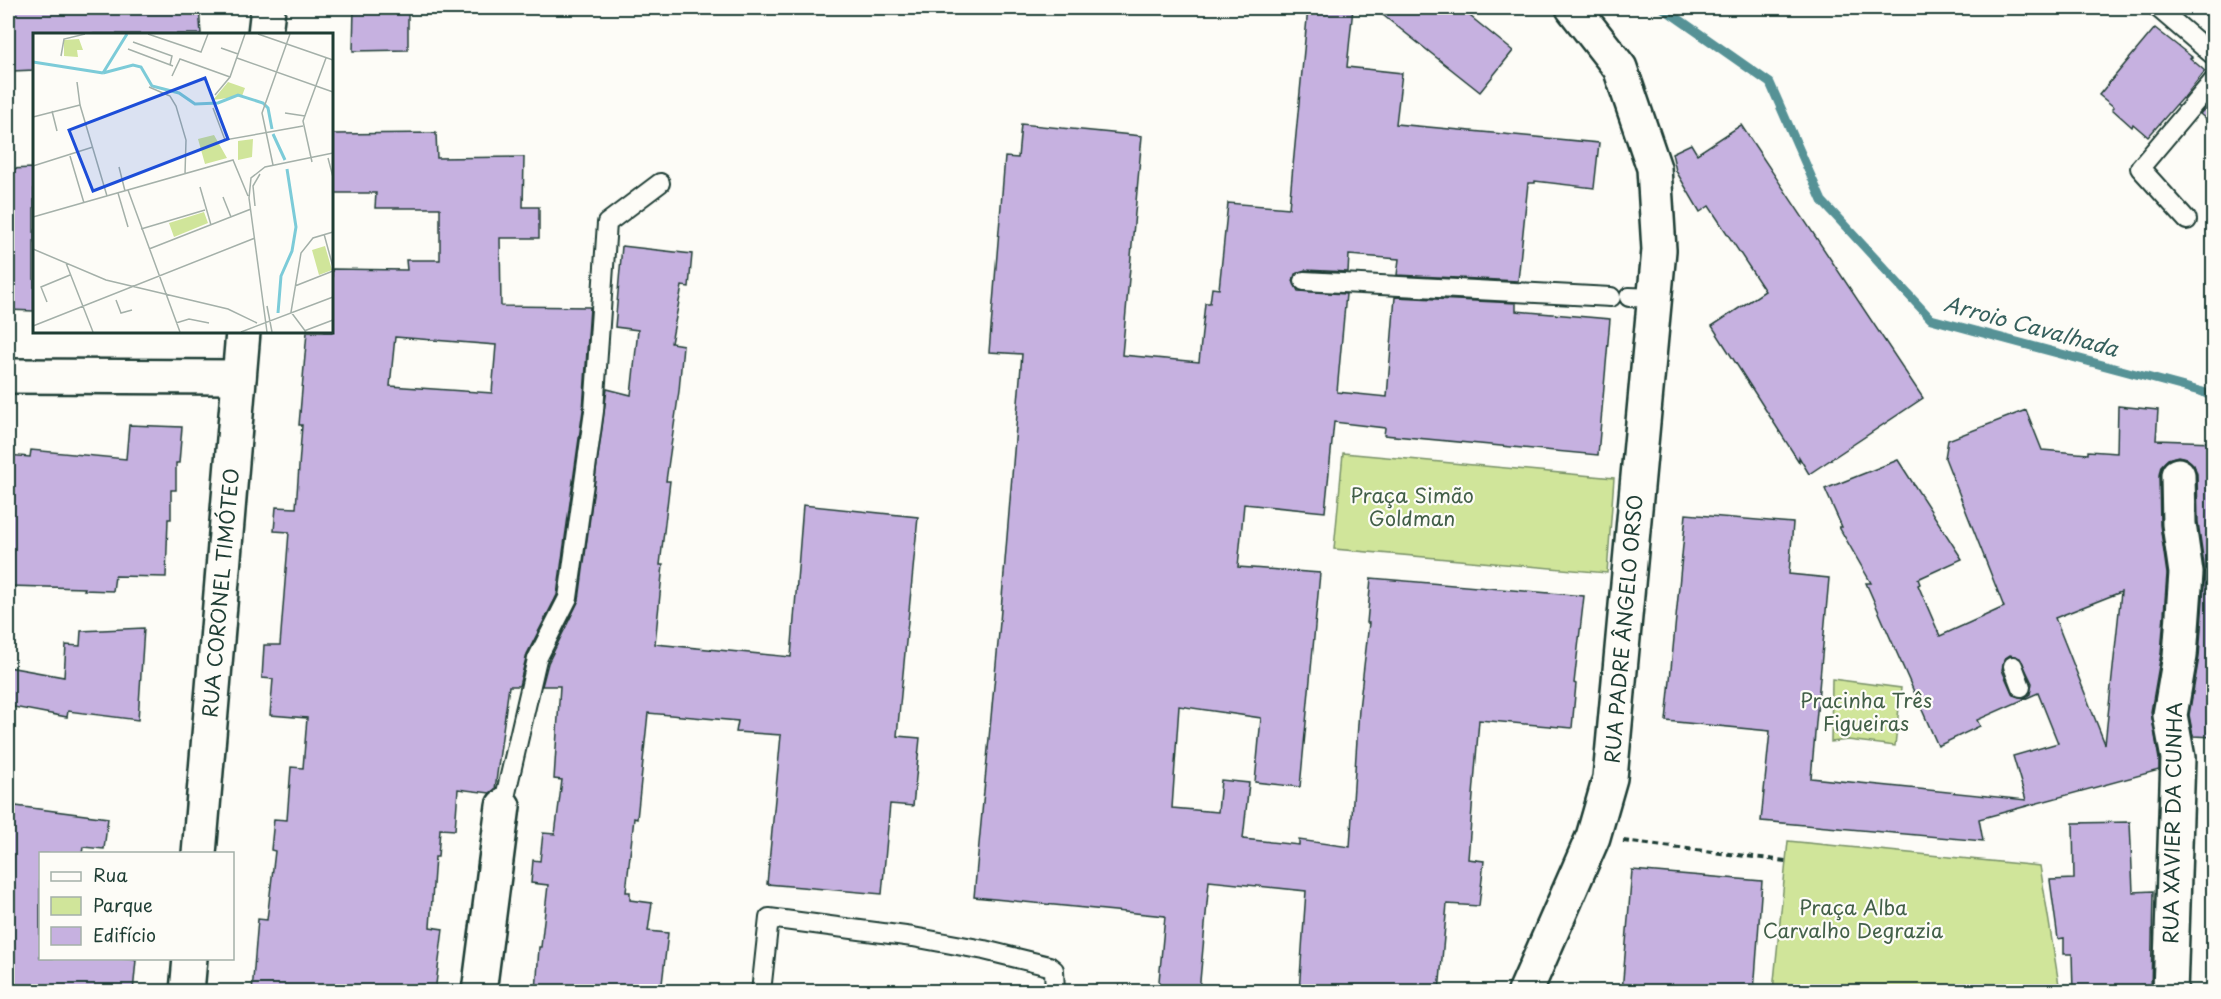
<svg xmlns="http://www.w3.org/2000/svg" width="2221" height="999" font-family="'Playpen Sans',sans-serif">
<style>
.green{fill:#d0e59a;stroke:#789167;stroke-width:1.5}
.lines{fill:none;stroke-linecap:round;stroke-linejoin:round}
.stream{stroke:#579296;stroke-width:9}
.building{fill:#c6b1e0;stroke:#1f3d34;stroke-width:1.5;fill-rule:evenodd}
.lane-casing{stroke:#1f3d34;stroke-width:22}
.street-casing{stroke:#1f3d34;stroke-width:38}
.path{stroke:#1f3d34;stroke-width:4;stroke-dasharray:6 4.5;stroke-linecap:butt}
.lane{stroke:#fdfcf7;stroke-width:18}
.street{stroke:#fdfcf7;stroke-width:33}
.labels{text-anchor:middle;stroke-width:4.5;stroke-linejoin:round;paint-order:stroke}
.park-label{font-size:20px;fill:#425f48;stroke:#fdfcf7}
.street-label{font-size:20px;fill:#1f3d34;stroke:#fdfcf7}
.water-label{font-size:21px;font-style:italic;fill:#36605d;stroke:#fdfcf7}
.inset-river{fill:none;stroke:#7ccbd8;stroke-width:3}
.inset-road{fill:none;stroke:#a4b0a9;stroke-width:1.5}
.view{fill:#1d4ed8;fill-opacity:0.15;stroke:#1d4ed8;stroke-width:3}
.inset-edge{fill:none;stroke:#1f3d34;stroke-width:3}
</style>
<rect width="100%" height="100%" fill="#fdfcf7"/>
<filter id="ink" filterUnits="userSpaceOnUse"><feTurbulence type="fractalNoise" baseFrequency=".0167" numOctaves="2"/><feDisplacementMap in="SourceGraphic" scale="12" xChannelSelector="R" yChannelSelector="G"/><feConvolveMatrix kernelMatrix="1 2 1 2 8 2 1 2 1" color-interpolation-filters="sRGB"/></filter>
<g filter="url(#ink)">
<g class="green">
<polygon points="1343,453 1614,478 1607,573 1334,549"/>
<polygon points="1832,679 1901,688 1895,746 1848,740 1831,742"/>
<polygon points="1788,841 2040,866 2060,991 1773,991"/>
</g>
<g class="lines">
<polyline class="stream" points="1663,8 1770,83 1822,201 1931,319 2203,392 2214,398"/>
</g>
<g class="building">
<polygon points="8,8 199,8 201,34 34,34 34,70 12,71 8,70"/>
<polygon points="354,8 408,8 408,50 353,51"/>
<polygon points="1308,8 1353,8 1347,67 1402,73 1396,124 1599,143 1594,188 1535,181 1535,183 1528,183 1518,281 1397,275 1399,259 1349,255 1348,272 1305,270 1295,274 1293,281 1298,291 1346,294 1337,392 1387,397 1395,297 1516,303 1516,311 1610,319 1598,455 1384,435 1385,428 1334,422 1325,512 1244,504 1238,567 1320,573 1300,787 1255,782 1261,718 1179,706 1172,808 1218,812 1221,780 1249,783 1243,839 1299,845 1299,840 1350,847 1359,709 1369,623 1367,623 1371,578 1584,596 1574,683 1576,684 1572,728 1479,720 1468,859 1484,861 1479,906 1447,904 1439,992 1299,992 1306,891 1209,881 1199,992 1158,992 1165,916 974,897 1000,622 1022,354 989,352 1005,157 1018,158 1021,124 1142,136 1122,355 1199,362 1205,303 1210,303 1212,288 1219,289 1228,203 1289,208"/>
<polygon points="1374,8 1460,8 1513,51 1480,92"/>
<polygon points="2155,28 2192,57 2190,58 2205,71 2183,99 2182,98 2148,137 2133,124 2132,127 2112,109 2114,107 2099,95"/>
<polygon points="2214,98 2214,126 2200,114"/>
<polygon points="1741,125 1923,398 1809,474 1799,457 1799,462 1712,326 1765,291 1709,206 1700,212 1676,171 1672,153 1691,144 1697,154"/>
<path d="M436,133l1,25 87,-1 -1,50h16v31h-39l1,68 89,1 -7,103 -26,185 -30,59 -8,32h-10l-14,103 -5,4 -32,-4 -3,41 -15,-1 -2,28h-3l-5,70 13,2 -8,63h-33l-43,-6 -1,6h-106l6,-73 9,1 8,-69 -4,-1 3,-31 13,1 4,-53 12,1 4,-50 -37,-3 3,-36 -11,-1 2,-33h16l9,-113 -15,-1 2,-24 20,1 6,-83h-3l8,-93h25v-63l75,1 -1,-10h34v-52h-65l1,-15h-44v-59zM395,337l101,8 -4,48 -102,-7z"/>
<polygon points="34,168 34,311 8,310 10,195 8,195 8,169"/>
<polygon points="622,246 692,254 689,287 682,286 671,343 683,345 679,391 666,481 670,481 660,565 663,565 655,644 791,657 803,505 918,517 897,736 920,738 913,806 890,804 882,894 767,884 781,735 736,732 738,721 648,713 637,819 634,818 626,892 630,892 630,900 652,903 648,931 668,933 661,992 536,992 539,947 541,947 548,885 531,883 533,860 540,861 543,833 555,834 562,780 554,779 560,686 542,686 548,663 579,600 607,389 631,395 638,330 615,327"/>
<path d="M2118,406l40,4 -2,30 58,2v295l-21,-1 -4,-21 10,-58 6,-86 -7,-49 -1,-48 -3,-9 -8,-7 -8,-2 -10,3 -7,7 -2,9 1,50 7,49 -6,80 -10,58 8,47v11l-180,49 4,22 -222,-20 9,-90 -104,-10 20,-207 107,9 -4,51 40,4 -18,200 215,22 -13,-44 45,-13 -20,-50 -61,27 3,6 -42,20 -72,-163h5l-32,-56h3l-17,-38 73,-29 64,99 -44,20 2,5 -2,1 22,51 64,-29 -59,-149 3,-18 78,-30 16,40 46,4v-3l29,2zM2121,592l-16,152 -50,-126zM2010,655l10,3 12,25 -2,11 -6,4 -11,-3 -11,-25 2,-11z"/>
<polygon points="129,425 182,427 179,463 176,463 176,490 171,490 171,519 168,519 166,577 115,576 113,591 84,590 85,588 8,586 8,455 30,457 31,450 126,459"/>
<polygon points="144,628 138,720 68,711 67,717 8,706 8,667 64,677 66,645 80,646 81,631"/>
<polygon points="8,805 108,818 104,849 83,847 82,854 40,854 40,958 120,958 136,960 133,992 8,992"/>
<polygon points="2130,822 2133,892 2153,891 2151,992 2073,992 2072,954 2064,954 2064,938 2058,939 2050,880 2074,879 2073,823"/>
<polygon points="1632,870 1762,881 1754,992 1622,992"/>
</g>
<g class="lines">
<g class="lane-casing">
<g id="lane">
<polyline points="2158,8 2214,56"/>
<polyline points="2187,220 2140,168 2214,80"/>
<polyline points="1304,281 1611,297"/>
<polyline points="1629,297 1655,298"/>
<polyline points="2013,666 2021,687"/>
<polyline points="503,806 537,659 568,598 594,411 607,223 660,183"/>
<polyline points="761,992 769,918 913,937 984,950 1049,966 1054,970 1055,992"/>
</g>
</g>
<g class="street-casing">
<g id="street">
<polyline points="265,34 268,8"/>
<polyline points="8,376 239,377"/>
<polyline points="199,854 243,332"/>
<polyline points="187,992 190,958"/>
<polyline points="479,992 503,806"/>
<polyline points="1525,992 1593,837 1610,778 1659,250 1654,168 1620,68 1573,8"/>
<polyline points="2170,992 2178,758 2170,715 2180,656 2186,573 2179,524 2178,475"/>
</g>
</g>
<polyline class="path" points="1623,841 1786,861"/>
<use href="#lane" class="lane"/>
<use href="#street" class="street"/>
</g>
</g>
<g class="labels">
<g class="park-label">
<text x="1412" y="503">Praça Simão<tspan x="1412" dy="23">Goldman</tspan></text>
<text x="1866" y="708">Pracinha Três<tspan x="1866" dy="23">Figueiras</tspan></text>
<text x="1853" y="915">Praça Alba<tspan x="1853" dy="23">Carvalho Degrazia</tspan></text>
</g>
<g class="street-label">
<text transform="translate(221 593) rotate(-85)" y="7">RUA CORONEL TIMÓTEO</text>
<text transform="translate(1624 629) rotate(-85)" y="7">RUA PADRE ÂNGELO ORSO</text>
<text transform="translate(2173 823) rotate(-89)" y="7">RUA XAVIER DA CUNHA</text>
</g>
<g class="water-label">
<text transform="translate(2031 327) rotate(15)" y="7">Arroio Cavalhada</text>
</g>
</g>
<g transform="translate(33 33)">
<rect width="300" height="300" fill="#fdfcf7"/>
<path d="M46,6l4,11h-6l1,7 -14,-1v-16zM195,49l17,6 -3,8 -29,4zM181,102l13,23 -22,6 -7,-25zM220,106l-1,18 -14,3v-19zM171,179l4,11 -34,14 -5,-14zM292,213l7,24 -13,5 -7,-25z" fill="#d0e59a"/>
<path class="inset-river" d="M0,29l70,11M70,40l30,-8 8,2 11,19 27,7 16,11 23,-1 20,-8 25,8 5,5 4,21M70,40l24,-39M240,101l12,26M245,280l3,-37 11,-25 4,-24 -9,-58"/>
<path class="inset-road" d="M115,1l53,18 7,-18M225,1l75,26M100,9l39,14 -2,9M188,15l17,6M95,16l45,17M28,23l3,-17 21,-5M204,25l96,34M139,43l8,-17 50,18M44,49l3,23 27,91M116,54l21,9 6,10 10,34 -1,34M182,62l15,-18 15,-43M180,75l12,32 78,-14M19,78l5,20M252,80l20,3M0,84l47,-12M37,123l14,47M295,125l5,19M279,129l-9,-41 23,-63M240,132l-11,-52 28,-79M0,133l60,-19M86,134l6,24M167,154l11,38M95,157l52,142M85,160l10,34M190,164l8,20M222,173l-2,-20 7,-12M0,184l200,-57 15,36M108,196l64,-19M291,201l9,33M0,216l73,31 122,29 29,14M116,216l102,-40M33,230l27,69M262,253l38,-15M83,267l5,13 11,-3M14,269l-6,-15 29,-12M234,273l5,26M143,290l13,-4 20,4M0,293l222,-88M271,298l29,-11M208,299l92,-35M234,299l-18,-134 2,-20 14,-11 68,-14M273,299l-15,-20 10,-59 12,-15 20,-6"/>
<path class="view" d="M172,45l23,61 -135,52 -24,-61z"/>
<rect width="300" height="300" class="inset-edge"/>
</g>
<rect width="2221" height="999" fill="none" stroke="#fdfcf7" stroke-width="30"/>
<rect x="15" y="15" width="2191" height="969" fill="none" stroke="#1f3d34" stroke-width="2" filter="url(#ink)"/>
<rect x="39" y="852" width="195" height="108" fill="#fdfcf7" stroke="#a4b0a9" stroke-width="1.5"/>
<rect x="51" y="872" width="30" height="9" fill="#fdfcf7" stroke="#a4b0a9" stroke-width="1.5"/>
<text x="93" y="882" font-size="18" fill="#1f3d34">Rua</text>
<rect x="51" y="897" width="30" height="18" fill="#d0e59a" stroke="#a4b0a9" stroke-width="1.5"/>
<text x="93" y="912" font-size="18" fill="#1f3d34">Parque</text>
<rect x="51" y="927" width="30" height="18" fill="#c6b1e0" stroke="#a4b0a9" stroke-width="1.5"/>
<text x="93" y="942" font-size="18" fill="#1f3d34">Edifício</text>
</svg>
